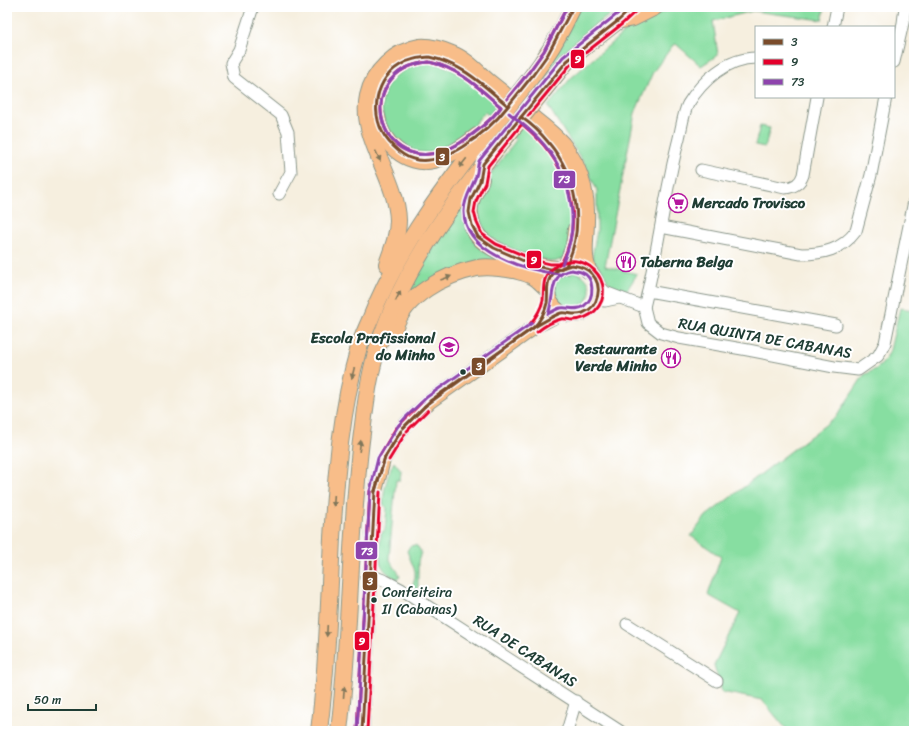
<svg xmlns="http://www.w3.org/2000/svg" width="921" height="738" font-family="Sriracha,sans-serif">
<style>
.green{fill:#87dea1;stroke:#538e6a}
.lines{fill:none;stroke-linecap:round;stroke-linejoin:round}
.minor-casing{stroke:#8a968a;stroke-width:13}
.major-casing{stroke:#8a968a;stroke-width:16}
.highway-casing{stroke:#8a968a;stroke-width:18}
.minor{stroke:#fff;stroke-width:11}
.major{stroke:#f8bd89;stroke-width:14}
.highway{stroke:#f8bd89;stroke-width:16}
.highway-bridge-casing{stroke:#8a968a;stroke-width:18;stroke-linecap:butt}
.highway-bridge{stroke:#f8bd89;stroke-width:16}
.bus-1-casing{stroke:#fff;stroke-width:6}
.bus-2-casing{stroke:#fff;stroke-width:6}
.bus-3-casing{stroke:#fff;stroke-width:6}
.bus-1{stroke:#7a4b2a;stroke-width:3}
.bus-2{stroke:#e4002b;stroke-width:3}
.bus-3{stroke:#8e44ad;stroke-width:3}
.oneway{fill:#81775a}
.bus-dot{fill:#1f3d34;stroke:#fff;stroke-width:1.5}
.labels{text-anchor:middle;stroke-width:4;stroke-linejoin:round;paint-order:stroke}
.bus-label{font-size:14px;fill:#1f3d34;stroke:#fff;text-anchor:start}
.poi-label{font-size:15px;font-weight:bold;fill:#1f3d34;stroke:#fff;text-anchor:start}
.street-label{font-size:15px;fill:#1f3d34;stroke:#fff}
.line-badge{stroke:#fff;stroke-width:1.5}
.badge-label{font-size:11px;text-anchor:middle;font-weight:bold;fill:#fff}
</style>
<rect width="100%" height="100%" fill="#fff"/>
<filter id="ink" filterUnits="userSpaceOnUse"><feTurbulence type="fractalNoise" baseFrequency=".025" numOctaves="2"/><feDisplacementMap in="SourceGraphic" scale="8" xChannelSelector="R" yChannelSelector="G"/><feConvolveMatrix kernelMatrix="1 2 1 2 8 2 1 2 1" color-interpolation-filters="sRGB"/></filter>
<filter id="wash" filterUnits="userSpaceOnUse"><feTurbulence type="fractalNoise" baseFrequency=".012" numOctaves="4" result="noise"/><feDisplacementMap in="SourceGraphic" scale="16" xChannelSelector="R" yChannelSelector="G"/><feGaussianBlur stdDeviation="0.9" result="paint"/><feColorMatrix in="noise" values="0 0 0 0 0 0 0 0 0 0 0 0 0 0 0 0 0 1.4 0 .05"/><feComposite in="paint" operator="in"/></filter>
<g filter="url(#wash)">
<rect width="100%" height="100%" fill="#f6efdf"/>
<g class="green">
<polygon points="579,7 620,7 589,30 563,54 523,102 519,98"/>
<polygon points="677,7 825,7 822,20 753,11 713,21 718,55 701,66 676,44 673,45 653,72 635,113 605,266 637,274 627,290 611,286 592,257 597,231 597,190 583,162 548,106 571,78 630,27 649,17"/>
<path d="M422,63c9,0 18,1 27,5 16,8 30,21 44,33 29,24 63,47 76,85 4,12 6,30 4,42 -1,10 -6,20 -8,30l-11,4 -31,-7 -36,-19 -9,-12 -4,-14 4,-19 38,-51 -31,-28c-11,11 -20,27 -34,34 -59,32 -106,-63 -29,-83z"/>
<polygon points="760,126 770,128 765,147 755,145"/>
<polygon points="462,202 467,230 548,273 544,279 503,265 405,300 418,271"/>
<circle cx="572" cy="290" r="18"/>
<polygon points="900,308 914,310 914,731 788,731 762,700 722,692 714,665 740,613 708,595 721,557 691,536 706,516 837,416 864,375 876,369 882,364 887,357 890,350"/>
<path d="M394,462l7,9 -1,9h-4l-7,77c2,8 9,12 11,20l-3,2c-22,-10 -18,-25 -16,-46l4,-3 2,-22 -4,-4c1,-16 4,-28 11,-42z"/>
<polygon points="415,545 418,547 421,552 418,562 418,592 412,588 415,578 415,571 407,551 410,546"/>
</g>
</g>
<g filter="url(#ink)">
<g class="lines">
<g class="minor-casing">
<g id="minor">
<polyline points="253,7 239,50 231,63 234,78 281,115 288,132 291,172 279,194"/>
<polyline points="833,27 837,7"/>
<polyline points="894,62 903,23 905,7"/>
<path d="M701,170l84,18c9,-1 15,-4 18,-13l14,-78"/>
<path d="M661,227l140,27c22,0 41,-4 55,-23l15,-56 15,-78"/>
<polyline points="597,283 605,292 644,307"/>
<polyline points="648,291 836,325"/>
<polyline points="596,300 605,301 619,298"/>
<polyline points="644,307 648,323 661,333 679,338 748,350 834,367 858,370 878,356 885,343 914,201"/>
<path d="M644,307c14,-55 20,-110 34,-165 3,-10 5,-29 10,-38 14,-23 39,-46 68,-46"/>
<polyline points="370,575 386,581 401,589 620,731"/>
<polyline points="627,624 717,681"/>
<polyline points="567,731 576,701"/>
</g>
</g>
<g class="major-casing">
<g id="major">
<circle cx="573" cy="290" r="25"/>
<polyline points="362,731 375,491 383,460 402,429 409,421 430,401 536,326 561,313"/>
</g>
</g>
<g class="highway-casing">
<g id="highway">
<polyline points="621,20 633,18 655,7"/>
<path d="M529,80c19,-24 31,-45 44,-73"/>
<polyline points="542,92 567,61 619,20 633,7"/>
<path d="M377,116c2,25 30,51 57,44 16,-4 30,-13 43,-24"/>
<path d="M481,179c-4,12 -13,21 -11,35 1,7 3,16 8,22 13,16 61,33 81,33"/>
<path d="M387,264c5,-14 11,-28 11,-44 -1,-42 -39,-83 -30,-124 5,-24 27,-45 52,-49 9,-1 23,3 32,7 14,5 27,20 38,29 15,12 30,24 45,37 9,7 19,15 27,24 4,5 9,13 13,20 8,17 12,36 11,56 0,17 -4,34 2,50"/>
<polyline points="566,266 574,247 576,229"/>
<path d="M394,329c11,-34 50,-54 83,-61 11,-2 25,0 37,2 6,2 14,3 20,7 5,3 9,8 14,12"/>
<path d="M319,731c8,-64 10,-128 13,-193 4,-64 9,-129 27,-191 3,-9 7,-18 11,-27 29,-74 77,-137 126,-198"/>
<path d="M339,731c12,-99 10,-199 23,-298 4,-33 8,-67 20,-98 27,-77 77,-141 128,-203"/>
</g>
</g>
<use href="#minor" class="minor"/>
<use href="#major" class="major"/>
<use href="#highway" class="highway"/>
<g class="highway-bridge-casing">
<g id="highway-bridge">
<polyline points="496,122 529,80"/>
<polyline points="510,132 542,92"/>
</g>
</g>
<use href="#highway-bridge" class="highway-bridge"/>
<g class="bus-1-casing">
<g id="bus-1">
<path d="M429,57c34,7 54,28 79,49 -13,17 -28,30 -46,41 -13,8 -32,17 -49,12 -8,-2 -14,-7 -20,-13 -24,-22 -22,-64 7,-81 9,-6 19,-7 29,-8z"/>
<polyline points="508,106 533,75 548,54 573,7"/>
<path d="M521,117c10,7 19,15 27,25 29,34 38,84 18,124l-7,3h-9l-15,-3 -41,-18 -16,-11 -6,-12 -3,-13 2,-13 9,-18 3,-17z"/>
<polyline points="521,117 567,61 619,20 633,7"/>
<path d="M572,265c7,1 15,3 20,9 11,12 7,33 -9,39 -10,3 -14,-1 -22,0 -4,1 -23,12 -28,15 7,-7 12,-16 14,-25 1,-7 0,-13 1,-19 2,-12 14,-17 24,-19z"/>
<polyline points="425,406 430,401 533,328"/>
<polyline points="425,406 533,328"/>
<polyline points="403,428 425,406"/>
<polyline points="403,428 425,406"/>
<polyline points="385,457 401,431"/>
<polyline points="385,457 401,431"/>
<polyline points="375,491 385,457"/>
<polyline points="375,491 385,457"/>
<polyline points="362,731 375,491"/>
</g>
</g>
<g class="bus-2-casing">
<g id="bus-2">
<path d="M429,62c30,6 50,26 72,45 -11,15 -26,26 -41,36 -80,49 -114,-74 -31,-81z"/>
<polyline points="507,99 529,72 544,51 567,7"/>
<polyline points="528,116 570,65 622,24 636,11"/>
<path d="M522,124c41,33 66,87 40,138l-4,2h-8l-13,-3 -41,-17 -14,-10 -5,-11 -3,-11 2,-11 9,-18 3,-17z"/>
<path d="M530,324c6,-7 11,-15 13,-24 1,-13 -1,-22 9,-31 29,-26 69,15 43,42 -5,5 -14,9 -22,9 -4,0 -8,-2 -12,-1 -8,2 -18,8 -24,13"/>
<polyline points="399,425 421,403"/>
<polyline points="407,431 428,410"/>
<polyline points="380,455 396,428"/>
<polyline points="389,460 405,434"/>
<polyline points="357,731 370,491"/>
<polyline points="367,731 380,492"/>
</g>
</g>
<g class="bus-3-casing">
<g id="bus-3">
<path d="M429,62c30,6 50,26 72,45 -11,15 -26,26 -41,36 -80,49 -114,-74 -31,-81z"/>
<polyline points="507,99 529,72 544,51 567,7"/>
<path d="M509,113c12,10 26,20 36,33 27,33 36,79 17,118"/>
<path d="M572,270c3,1 6,1 9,2 14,5 14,26 3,34 -8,6 -16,0 -24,2 -4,1 -8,4 -12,6 7,-17 0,-41 24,-44z"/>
<path d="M559,274c-33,-3 -96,-22 -95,-63 0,-13 8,-23 12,-35 2,-5 1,-10 3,-15l84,-104 63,-50"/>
<polyline points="357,731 370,491 378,458 398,426 406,417 427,397 532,323"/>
</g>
</g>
<use href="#bus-1" class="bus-1"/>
<use href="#bus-2" class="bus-2"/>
<use href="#bus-3" class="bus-3"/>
</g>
<defs><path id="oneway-solid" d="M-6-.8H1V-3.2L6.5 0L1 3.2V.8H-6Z"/></defs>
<g class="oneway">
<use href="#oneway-solid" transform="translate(378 156) rotate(65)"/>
<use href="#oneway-solid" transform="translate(463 163) rotate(128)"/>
<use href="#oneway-solid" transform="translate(446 278) rotate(-20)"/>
<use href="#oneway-solid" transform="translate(398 296) rotate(-64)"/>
<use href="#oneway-solid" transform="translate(353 373) rotate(104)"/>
<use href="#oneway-solid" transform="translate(360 446) rotate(-82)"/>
<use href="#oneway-solid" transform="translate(334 501) rotate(93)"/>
<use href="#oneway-solid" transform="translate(327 631) rotate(93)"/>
<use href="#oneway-solid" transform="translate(344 692) rotate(-85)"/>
</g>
</g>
<defs>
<g id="supermarket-ring" transform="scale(1)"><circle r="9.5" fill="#fff" stroke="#b5179e" stroke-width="1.5"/><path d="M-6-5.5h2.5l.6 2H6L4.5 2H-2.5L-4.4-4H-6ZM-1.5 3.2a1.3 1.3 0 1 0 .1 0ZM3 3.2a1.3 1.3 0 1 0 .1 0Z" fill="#b5179e"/></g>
<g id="restaurant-ring" transform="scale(1)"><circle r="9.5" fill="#fff" stroke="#b5179e" stroke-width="1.5"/><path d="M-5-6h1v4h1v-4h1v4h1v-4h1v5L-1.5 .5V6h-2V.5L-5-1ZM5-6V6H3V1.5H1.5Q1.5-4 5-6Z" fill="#b5179e"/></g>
<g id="school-ring" transform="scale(1)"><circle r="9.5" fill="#fff" stroke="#b5179e" stroke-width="1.5"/><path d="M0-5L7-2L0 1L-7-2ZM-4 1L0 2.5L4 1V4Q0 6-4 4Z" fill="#b5179e"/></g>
</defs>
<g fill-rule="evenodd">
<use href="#supermarket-ring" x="678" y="203"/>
<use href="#restaurant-ring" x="626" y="262"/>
<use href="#school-ring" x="449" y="347"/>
<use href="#restaurant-ring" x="671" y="358"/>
</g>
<g class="bus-dot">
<circle cx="463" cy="372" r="3.5"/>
<circle cx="374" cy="600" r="3.5"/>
</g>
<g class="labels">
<g class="bus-label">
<text x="382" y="597">Confeiteira<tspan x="382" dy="17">II (Cabanas)</tspan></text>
</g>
<g class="poi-label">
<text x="692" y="208">Mercado Trovisco</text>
<text x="640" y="267">Taberna Belga</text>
<text x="435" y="343" text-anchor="end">Escola Profissional<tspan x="435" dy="17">do Minho</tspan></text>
<text x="657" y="354" text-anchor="end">Restaurante<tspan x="657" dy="17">Verde Minho</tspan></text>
</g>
<g class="street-label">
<text transform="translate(765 338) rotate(10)" y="5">RUA QUINTA DE CABANAS</text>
<text transform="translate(525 651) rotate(33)" y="5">RUA DE CABANAS</text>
</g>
</g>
<g class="line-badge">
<rect x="570" y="49" width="15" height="20" rx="4" fill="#e4002b"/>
<rect x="435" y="147" width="15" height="19" rx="4" fill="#7a4b2a"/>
<rect x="553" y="170" width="23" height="19" rx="4" fill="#8e44ad"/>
<rect x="526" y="250" width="16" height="19" rx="4" fill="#e4002b"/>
<rect x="471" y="357" width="15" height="19" rx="4" fill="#7a4b2a"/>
<rect x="355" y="541" width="23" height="19" rx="4" fill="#8e44ad"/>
<rect x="362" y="571" width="16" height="20" rx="4" fill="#7a4b2a"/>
<rect x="354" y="631" width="16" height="20" rx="4" fill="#e4002b"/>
</g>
<g class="badge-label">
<text x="578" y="63">9</text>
<text x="442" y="161">3</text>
<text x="564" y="183">73</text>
<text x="534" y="264">9</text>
<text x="479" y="370">3</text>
<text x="367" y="555">73</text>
<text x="370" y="585">3</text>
<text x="362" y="645">9</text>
</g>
<rect width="921" height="738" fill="none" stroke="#fff" stroke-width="24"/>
<rect x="755" y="26" width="140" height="72" fill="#ffffff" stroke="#a5b1ae"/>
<rect x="763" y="39" width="20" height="6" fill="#7a4b2a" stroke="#a5b1ae"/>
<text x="791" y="46" font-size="12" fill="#1f3d34">3</text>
<rect x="763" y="59" width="20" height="6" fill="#e4002b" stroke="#a5b1ae"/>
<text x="791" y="66" font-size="12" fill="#1f3d34">9</text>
<rect x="763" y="79" width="20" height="6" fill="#8e44ad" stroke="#a5b1ae"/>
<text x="791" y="86" font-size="12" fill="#1f3d34">73</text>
<path d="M28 704v6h68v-6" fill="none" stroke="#1f3d34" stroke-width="2"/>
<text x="34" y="704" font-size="12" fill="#1f3d34" stroke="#ffffff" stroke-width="3" paint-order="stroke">50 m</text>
</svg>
